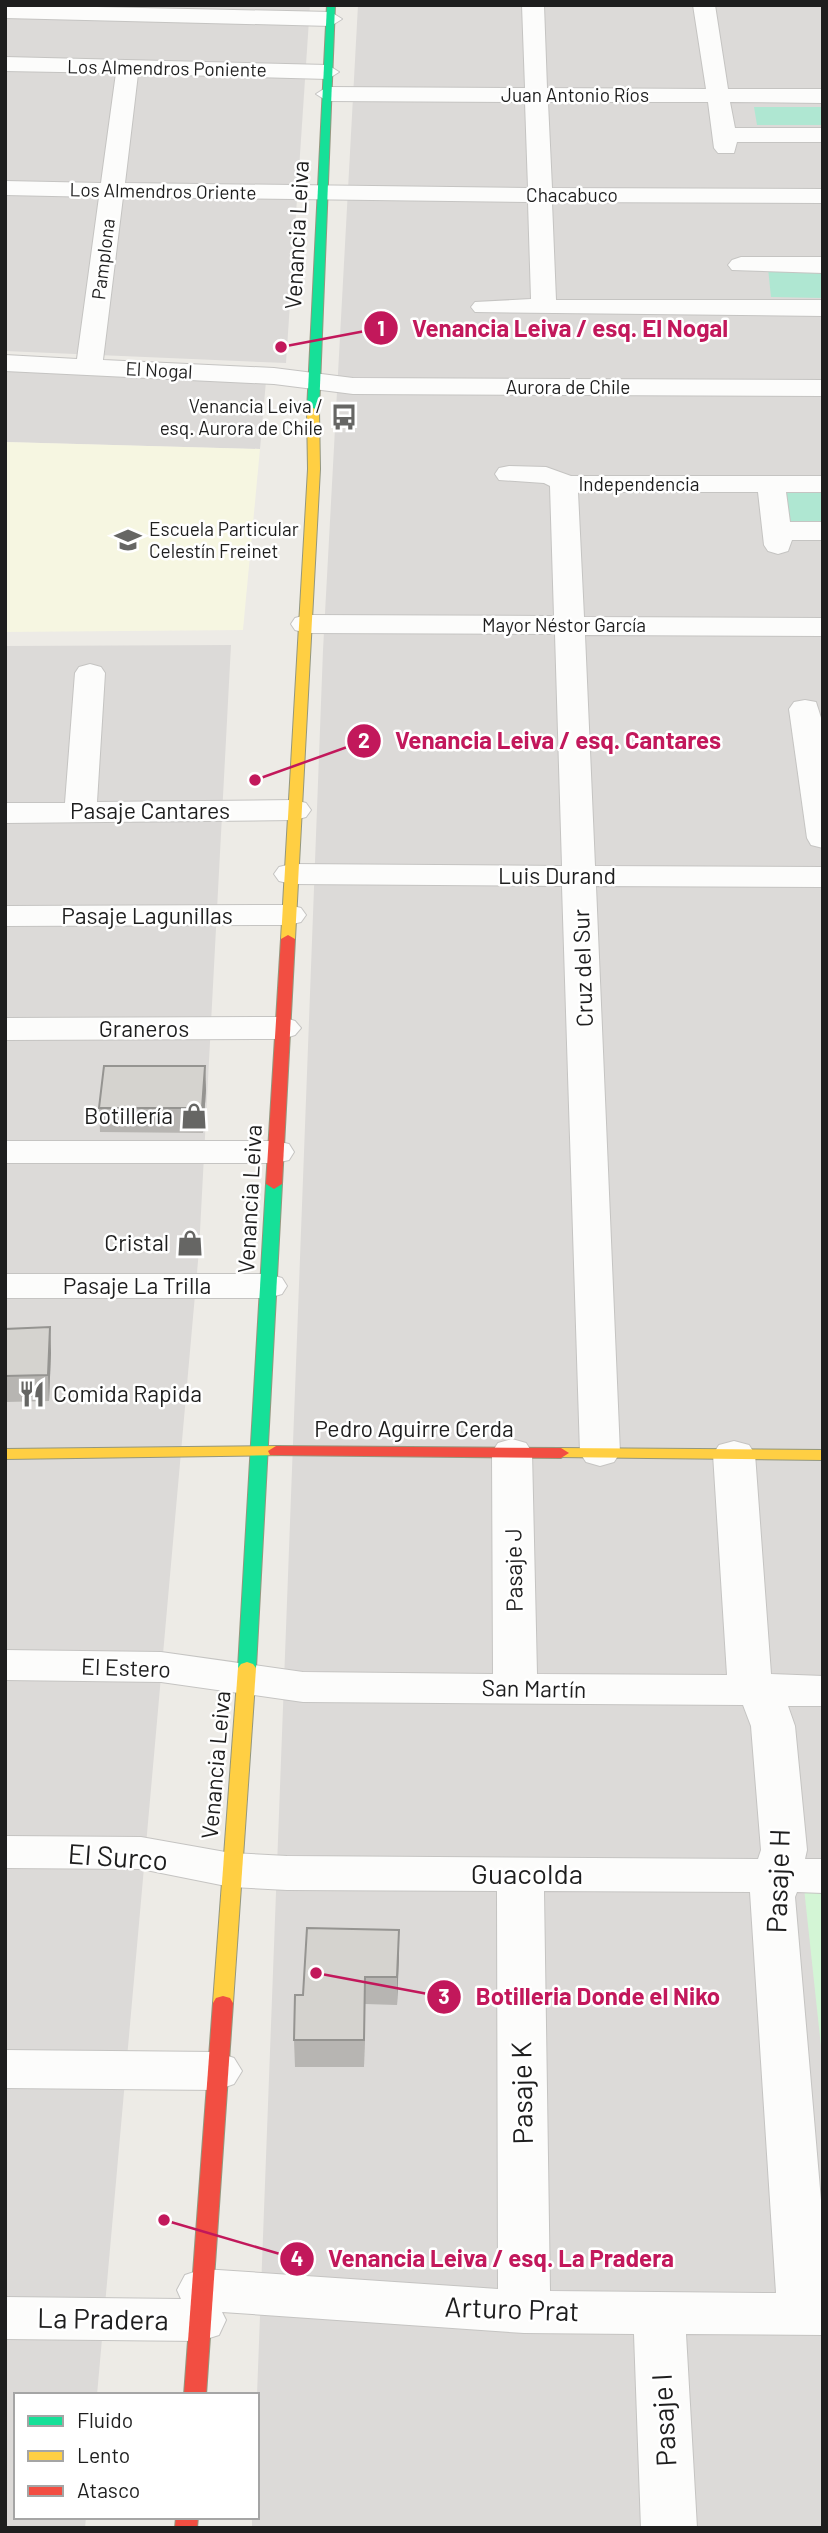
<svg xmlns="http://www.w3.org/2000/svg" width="828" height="2533" font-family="Barlow,sans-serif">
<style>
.residential{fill:#dcdad8}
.education{fill:#f6f6e1}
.park{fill:#d3f5d5}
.pitch{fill:#afe7d2}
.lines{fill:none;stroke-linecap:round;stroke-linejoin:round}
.street-casing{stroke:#c5c4c2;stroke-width:2}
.fast-casing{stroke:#94977e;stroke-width:2}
.slow-casing{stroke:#94977e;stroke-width:2}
.jam-casing{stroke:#94977e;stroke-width:2}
.street{fill:#fcfcfb;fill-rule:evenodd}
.fast{fill:#16e098;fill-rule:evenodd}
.slow{fill:#ffcf43;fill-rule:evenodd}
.jam{fill:#f24e42;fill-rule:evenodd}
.wall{fill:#b7b5b2}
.shaded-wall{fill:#959491}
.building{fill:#d5d3cf;stroke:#959491;stroke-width:2}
.labels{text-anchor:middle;stroke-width:5;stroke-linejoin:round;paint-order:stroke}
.far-street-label{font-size:19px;fill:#1e1e1e;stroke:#fff}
.far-poi-label{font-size:19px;fill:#1e1e1e;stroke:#fff;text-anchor:end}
.street-label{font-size:23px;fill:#1e1e1e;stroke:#fff}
.poi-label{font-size:23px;fill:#1e1e1e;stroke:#fff;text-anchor:end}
.near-street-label{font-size:28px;fill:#1e1e1e;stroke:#fff}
.leader{fill:none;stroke:#c2185b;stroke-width:2.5}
.callout-dot{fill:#c2185b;stroke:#fff;stroke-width:2.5}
.mark-label{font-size:21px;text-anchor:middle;font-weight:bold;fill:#fff}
.callout-label{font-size:24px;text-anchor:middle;font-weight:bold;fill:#c2185b;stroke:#fff;stroke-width:5;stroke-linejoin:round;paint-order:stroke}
</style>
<rect width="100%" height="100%" fill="#edebe6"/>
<g class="residential">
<polygon points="5,5 310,5 286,363 5,351"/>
<polygon points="358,5 823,5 823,2528 252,2528 252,2517 257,2517 257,2395 323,650"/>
<polygon points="5,370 266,381 260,449 5,442"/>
<polygon points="231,645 199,1250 97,2395 16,2395 16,2517 86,2517 85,2528 5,2528 5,646"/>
</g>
<polygon class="education" points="5,442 260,449 243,630 5,632"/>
<polygon class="park" points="804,1888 823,1888 823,2065"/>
<g class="pitch">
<polygon points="754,107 823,107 823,125 757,125"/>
<polygon points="768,268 823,269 823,298 771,297"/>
<polygon points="785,490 823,490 823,525 789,524"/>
</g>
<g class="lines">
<g class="street-casing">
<g id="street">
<polygon points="5,5 331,12 342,19 331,26 5,18"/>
<polygon points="522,5 544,5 547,88 706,89 693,5 715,5 728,89 823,89 823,103 730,102 735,128 823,128 823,142 737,142 734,153 718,153 714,148 708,102 548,102 552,188 823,189 823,203 552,202 556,300 823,300 823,316 475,312 471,307 475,302 531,299 528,202 123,197 103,360 274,368 353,378 823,380 823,396 353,394 274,384 5,371 5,355 77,359 99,197 5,195 5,181 101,183 116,73 5,71 5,57 328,65 339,72 328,79 138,74 125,183 528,188 525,102 327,101 316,94 327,87 525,88"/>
<polygon points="741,257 823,257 823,273 732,270 728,265 732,260"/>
<polygon points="509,466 546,467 571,476 823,476 823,492 786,492 790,522 823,522 823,540 792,540 788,551 778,554 768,551 764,545 758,492 578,492 584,617 823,618 823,636 585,635 595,866 823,867 823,887 596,886 620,1453 614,1462 600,1466 586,1462 580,1453 562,886 291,884 279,881 274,874 279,867 291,864 562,866 555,634 306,633 295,630 291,624 295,618 306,615 554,616 550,486 544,483 499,480 495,474 499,468"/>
<polygon points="90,664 101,667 105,673 97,802 295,800 306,803 311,810 306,817 295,820 5,823 5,803 65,803 75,673 79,667"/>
<polygon points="805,700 816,702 823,724 823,848 811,845 807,838 789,709 794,702"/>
<polygon points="289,905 301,908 306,915 301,922 289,925 5,926 5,906"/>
<polygon points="283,1017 295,1021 301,1028 295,1035 283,1039 5,1040 5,1018"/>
<polygon points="5,1141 276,1141 289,1144 294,1152 289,1160 276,1163 5,1163"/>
<polygon points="5,1274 268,1274 282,1278 287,1286 282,1294 268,1298 5,1298"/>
<path d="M512,1439l14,4 6,9 5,222 190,1 -14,-221 6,-9 15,-4 15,4 6,9 16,220 52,2v30h-35l7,20 12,124 -2,9h18v34l-26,-1 -2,5 28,327v111l-137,-1 11,194h-56l-7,-194 -110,-1 -302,-21 4,8 -7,15 -19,6 -195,-2v-42l176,2 -4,-9 8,-15 18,-6 295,20 -1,-398 -210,-1 -56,-3 -90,-18 -136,-1v-32l136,1 90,16 56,3 471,3 3,-9 -10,-124 -8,-21 -440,-3 -142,-20 -156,-2v-30l156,2 142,20 190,2 -1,-222 6,-9zM544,1891l206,1 26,401 -226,-2z"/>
<polygon points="5,2050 217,2052 234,2058 242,2071 234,2084 217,2090 5,2088"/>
</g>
</g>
<g class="fast-casing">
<g id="fast">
<polygon points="327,5 335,5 319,411 313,414 307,411"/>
<polygon points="274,1179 282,1184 256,1668 253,1672 241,1672 238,1668 266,1184"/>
</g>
</g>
<g class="slow-casing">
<g id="slow">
<polygon points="313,408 319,411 320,469 295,939 288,943 281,939 308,469 307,411"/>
<polygon points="276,1446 284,1451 282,1455 5,1459 5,1449"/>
<polygon points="561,1448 823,1450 823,1460 555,1457 553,1453 555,1449"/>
<polygon points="247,1662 253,1664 256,1668 233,2003 230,2008 223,2010 216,2008 213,2003 238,1668 241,1664"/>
</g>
</g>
<g class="jam-casing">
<g id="jam">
<polygon points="288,935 295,939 282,1184 274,1189 266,1184 281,939"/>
<polygon points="276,1446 561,1448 569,1453 561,1458 270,1455 268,1451"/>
<polygon points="223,1996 230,1998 233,2003 206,2395 184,2395 213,2003 216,1998"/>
<polygon points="176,2517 198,2517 197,2528 175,2528"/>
</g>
</g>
<use href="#street" class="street"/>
<use href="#fast" class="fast"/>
<use href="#slow" class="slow"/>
<use href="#jam" class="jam"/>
</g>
<g class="wall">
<polygon points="205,1066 206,1090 203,1133 100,1132 99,1108"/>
<polygon points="50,1327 51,1353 49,1401 5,1402 5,1329"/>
<polygon points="399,1930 397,2005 365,2004 364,2067 295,2067 294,2040 303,1995"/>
</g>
<g class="shaded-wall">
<polygon points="205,1066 206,1090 203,1133 202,1108"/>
<polygon points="50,1327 51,1353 49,1401 48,1375"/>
<polygon points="399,1930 399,1957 397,2005 397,1977"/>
<polygon points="365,1977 365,2004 364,2067 364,2040"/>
</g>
<g class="building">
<polygon points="104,1066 205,1066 202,1108 99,1108"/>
<polygon points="50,1327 48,1375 5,1376 5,1329"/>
<polygon points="307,1928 399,1930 397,1977 365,1977 364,2040 294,2040 295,1995 303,1995"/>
</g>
<defs>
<g id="bus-bare" transform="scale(2.1)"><path d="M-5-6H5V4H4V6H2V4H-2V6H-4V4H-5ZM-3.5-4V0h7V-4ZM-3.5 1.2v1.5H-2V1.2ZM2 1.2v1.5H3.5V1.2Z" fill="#666664" stroke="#fff" stroke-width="2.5" paint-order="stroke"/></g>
<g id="school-bare" transform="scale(2.1)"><path d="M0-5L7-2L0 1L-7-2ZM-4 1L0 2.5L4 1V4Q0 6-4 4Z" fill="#666664" stroke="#fff" stroke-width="2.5" paint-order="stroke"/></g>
<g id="shop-bare" transform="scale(2.1)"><path d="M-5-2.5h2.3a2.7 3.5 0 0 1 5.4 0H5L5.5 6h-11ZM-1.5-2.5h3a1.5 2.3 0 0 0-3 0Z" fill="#666664" stroke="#fff" stroke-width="2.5" paint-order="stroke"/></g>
<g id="restaurant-bare" transform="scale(2.1)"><path d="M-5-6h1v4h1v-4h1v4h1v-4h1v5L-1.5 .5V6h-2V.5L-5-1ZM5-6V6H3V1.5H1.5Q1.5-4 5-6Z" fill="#666664" stroke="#fff" stroke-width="2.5" paint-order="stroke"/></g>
</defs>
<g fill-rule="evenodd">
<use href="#bus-bare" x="344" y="417"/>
<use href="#school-bare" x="128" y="540"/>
<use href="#shop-bare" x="194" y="1116"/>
<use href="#shop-bare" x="190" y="1243"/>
<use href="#restaurant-bare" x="32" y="1394"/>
</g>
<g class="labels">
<g class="far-street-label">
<text transform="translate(167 68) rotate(1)" y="7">Los Almendros Poniente</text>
<text x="575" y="102">Juan Antonio Ríos</text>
<text transform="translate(163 191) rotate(1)" y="7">Los Almendros Oriente</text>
<text x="572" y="202">Chacabuco</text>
<text transform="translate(103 259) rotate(-83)" y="7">Pamplona</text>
<text transform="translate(159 370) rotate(3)" y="7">El Nogal</text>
<text x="568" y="394">Aurora de Chile</text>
<text x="639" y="491">Independencia</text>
<text x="564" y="632">Mayor Néstor García</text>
</g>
<g class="far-poi-label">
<text x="323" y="413">Venancia Leiva /<tspan x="323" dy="22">esq. Aurora de Chile</tspan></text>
<text x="149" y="536" text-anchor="start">Escuela Particular<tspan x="149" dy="22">Celestín Freinet</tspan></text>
</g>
<g class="street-label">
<text transform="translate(297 235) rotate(-87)" y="8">Venancia Leiva</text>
<text x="150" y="819">Pasaje Cantares</text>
<text x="557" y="884">Luis Durand</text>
<text x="147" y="924">Pasaje Lagunillas</text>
<text transform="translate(583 968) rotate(-92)" y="8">Cruz del Sur</text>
<text x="144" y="1037">Graneros</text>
<text transform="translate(250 1199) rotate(-87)" y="8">Venancia Leiva</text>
<text x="137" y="1294">Pasaje La Trilla</text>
<text x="414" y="1437">Pedro Aguirre Cerda</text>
<text transform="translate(514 1570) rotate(-91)" y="8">Pasaje J</text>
<text transform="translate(126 1668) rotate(2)" y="8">El Estero</text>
<text transform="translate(534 1689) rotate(1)" y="8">San Martín</text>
<text transform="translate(216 1765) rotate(-85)" y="8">Venancia Leiva</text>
</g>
<g class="poi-label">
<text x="173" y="1124">Botillería</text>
<text x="169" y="1251">Cristal</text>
<text x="53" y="1402" text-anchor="start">Comida Rapida</text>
</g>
<g class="near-street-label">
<text transform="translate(118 1857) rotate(4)" y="10">El Surco</text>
<text x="527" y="1884">Guacolda</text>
<text transform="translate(778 1881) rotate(-88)" y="10">Pasaje H</text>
<text transform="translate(522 2093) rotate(-91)" y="10">Pasaje K</text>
<text transform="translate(512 2309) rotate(2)" y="10">Arturo Prat</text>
<text transform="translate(103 2319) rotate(1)" y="10">La Pradera</text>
<text transform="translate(664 2420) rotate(-93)" y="10">Pasaje I</text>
</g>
</g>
<path class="leader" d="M281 347L381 328M255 780L364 741M316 1973L444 1997M164 2220L297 2259"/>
<g class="callout-dot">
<circle cx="281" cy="347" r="7"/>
<circle cx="255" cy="780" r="7"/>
<circle cx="316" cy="1973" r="7"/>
<circle cx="164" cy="2220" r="7"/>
<circle cx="381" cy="328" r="18"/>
<circle cx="364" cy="741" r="18"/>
<circle cx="444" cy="1997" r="18"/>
<circle cx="297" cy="2259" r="18"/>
</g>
<g class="mark-label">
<text x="381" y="336">1</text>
<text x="364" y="748">2</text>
<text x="444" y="2004">3</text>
<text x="297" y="2266">4</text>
</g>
<g class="callout-label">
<text x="570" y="337">Venancia Leiva / esq. El Nogal</text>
<text x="558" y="749">Venancia Leiva / esq. Cantares</text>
<text x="598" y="2005">Botilleria Donde el Niko</text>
<text x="501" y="2267">Venancia Leiva / esq. La Pradera</text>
</g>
<rect width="828" height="2533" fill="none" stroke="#1e1e1e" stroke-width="14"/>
<rect x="14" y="2393" width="245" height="126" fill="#ffffff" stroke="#a5a5a5" stroke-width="2"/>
<rect x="28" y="2416" width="35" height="10" fill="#16e098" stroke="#a5a5a5" stroke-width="2"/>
<text x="77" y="2428" font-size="21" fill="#1e1e1e">Fluido</text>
<rect x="28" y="2451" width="35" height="10" fill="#ffcf43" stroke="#a5a5a5" stroke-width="2"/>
<text x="77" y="2463" font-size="21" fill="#1e1e1e">Lento</text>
<rect x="28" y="2486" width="35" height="10" fill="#f24e42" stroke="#a5a5a5" stroke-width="2"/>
<text x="77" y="2498" font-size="21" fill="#1e1e1e">Atasco</text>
</svg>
